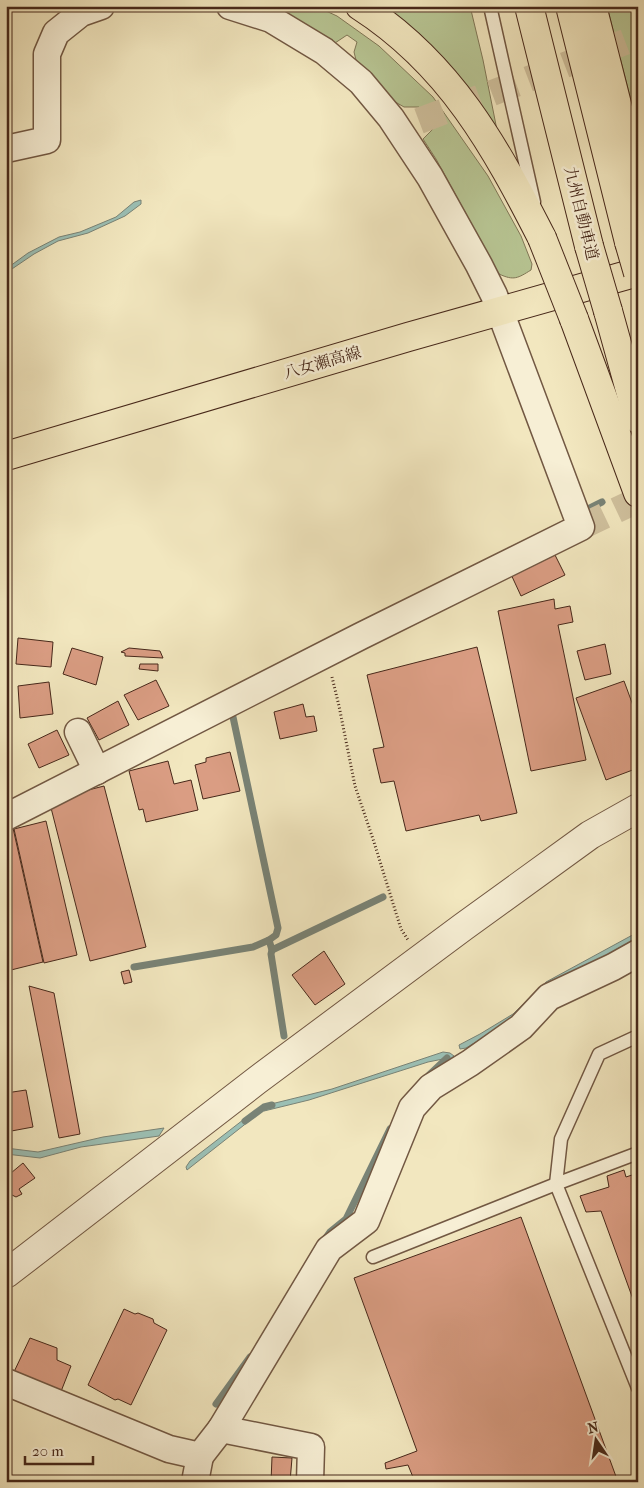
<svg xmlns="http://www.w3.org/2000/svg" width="644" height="1488" font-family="'IM FELL French Canon','Noto Serif JP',serif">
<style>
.green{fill:#b8c694;stroke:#807757}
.water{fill:#9bbfb4;stroke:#798376}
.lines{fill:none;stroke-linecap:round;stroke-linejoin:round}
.stream{stroke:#798376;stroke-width:7}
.building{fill:#da9d83;stroke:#47281a}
.minor-tunnel{stroke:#d0c19e;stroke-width:26;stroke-dasharray:26 13;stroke-linecap:butt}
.service-casing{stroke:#725843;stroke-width:15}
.minor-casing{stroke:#725843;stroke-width:29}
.tertiary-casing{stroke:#725843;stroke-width:30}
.primary-casing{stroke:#47281a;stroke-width:30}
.motorway-casing{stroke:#47281a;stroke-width:30}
.path{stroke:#47281a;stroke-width:3;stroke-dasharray:1 2.5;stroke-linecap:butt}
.service{stroke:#f7efd5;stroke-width:12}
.minor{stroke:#f7efd5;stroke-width:26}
.tertiary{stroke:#f7efd5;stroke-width:28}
.primary{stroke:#f2e7bf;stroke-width:28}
.motorway{stroke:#f2e7bf;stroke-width:28}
.motorway-bridge-casing{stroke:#47281a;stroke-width:30;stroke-linecap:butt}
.motorway-bridge{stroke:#f2e7bf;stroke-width:28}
.labels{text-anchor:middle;stroke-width:5;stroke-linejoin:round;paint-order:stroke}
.street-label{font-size:16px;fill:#47281a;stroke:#f7efd5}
</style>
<rect width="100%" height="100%" fill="#f2e7bf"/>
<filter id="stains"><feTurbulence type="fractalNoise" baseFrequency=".004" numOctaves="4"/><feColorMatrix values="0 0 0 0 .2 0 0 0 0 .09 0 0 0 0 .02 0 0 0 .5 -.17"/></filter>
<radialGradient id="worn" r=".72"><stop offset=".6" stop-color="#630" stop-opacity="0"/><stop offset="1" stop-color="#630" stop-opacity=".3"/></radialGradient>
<g class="green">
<path d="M251,6h64l22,10 42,30 54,51 55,79 33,60 11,28 -1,6c-13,8 -17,11 -32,4l-63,-115 -13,-20 11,-11 -15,-21h-15l-19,-11 -27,-28 -4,-16 3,-10 -10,-7 -12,8z"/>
<polygon points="373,6 470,6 483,60 498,135"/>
<polygon points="607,6 638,6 638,23 633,28 638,45 638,128"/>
</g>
<g class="water">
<polygon points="141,200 141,204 125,216 88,233 58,241 34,254 6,273 6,269 28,253 59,237 80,232 116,217 134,202"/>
<polygon points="638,932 638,938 589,965 501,1027 466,1048 460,1049 459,1045 480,1034 513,1014 546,982"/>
<polygon points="443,1052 450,1053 454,1056 446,1062 443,1059 428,1062 309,1100 264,1111 263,1106 332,1089"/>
<polygon points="252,1113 253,1118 187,1170 186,1167 190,1161"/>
<polygon points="164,1128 159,1136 81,1147 40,1158 6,1154 6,1148 38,1152 103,1137"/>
</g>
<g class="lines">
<g class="stream">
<polyline points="588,509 602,502"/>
<polyline points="269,940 272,950 271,954 284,1036"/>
<polyline points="272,950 383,897"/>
<polyline points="134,967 253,947 269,940 276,935 278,928 233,717 231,713"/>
<polyline points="429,1075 447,1058"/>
<polyline points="245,1121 264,1107 272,1105"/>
<polyline points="325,1239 330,1232 346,1219 390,1129"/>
<polyline points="216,1404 250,1357"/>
</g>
</g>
<g class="building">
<polygon points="552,549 565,575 521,596 509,570"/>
<polygon points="554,599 555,609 570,606 573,622 558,625 586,760 531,771 498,611"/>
<polygon points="18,638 53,642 51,667 16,664"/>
<polygon points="605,644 611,674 585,680 577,651"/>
<polygon points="477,647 517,813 481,821 479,815 406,831 394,781 381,783 373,749 384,747 367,675"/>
<polygon points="72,648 103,657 96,685 63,674"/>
<polygon points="129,648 160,651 163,658 125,656 125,653 121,652"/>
<polygon points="140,664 158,664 158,671 139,669"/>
<polygon points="156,680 169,706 138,720 124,695"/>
<polygon points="624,681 638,719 638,768 606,780 576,698"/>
<polygon points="49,682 53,714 20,718 18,686"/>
<polygon points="118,701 129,725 99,740 87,718"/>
<polygon points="303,704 306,717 314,716 317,731 280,739 274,712"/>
<polygon points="57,730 69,755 39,768 28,744"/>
<polygon points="230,752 240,791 203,799 195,765 206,762 206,758"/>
<polygon points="168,761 174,784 191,780 198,810 146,822 143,809 139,810 129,771"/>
<polygon points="104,786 146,947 90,961 49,800"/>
<polygon points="46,821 77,955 44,963 14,829"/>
<polygon points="13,828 43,962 11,970 6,950 6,830"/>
<polygon points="324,951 345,984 315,1005 292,975"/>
<polygon points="129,970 132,982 124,984 121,972"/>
<polygon points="29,986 54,993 80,1134 59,1138"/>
<polygon points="26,1090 33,1127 6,1132 6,1093"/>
<polygon points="23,1163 35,1178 19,1189 22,1194 16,1197 12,1195 6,1199 6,1168 11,1173"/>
<polygon points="624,1170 626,1177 638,1173 638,1313 601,1211 586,1212 580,1196 609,1187 607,1176"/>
<polygon points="521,1217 618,1482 415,1482 408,1465 386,1469 385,1463 417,1451 354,1278"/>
<polygon points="124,1309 135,1314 138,1313 153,1319 154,1323 167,1330 131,1405 118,1399 115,1400 88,1385"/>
<polygon points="30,1338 57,1348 57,1360 71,1366 60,1394 13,1374"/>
<polygon points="272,1457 292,1458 290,1482 271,1482"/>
</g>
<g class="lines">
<g class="minor-tunnel">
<polyline points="419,121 638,37"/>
<polyline points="581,527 638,500"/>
</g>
<g class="service-casing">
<g id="service">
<polyline points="490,6 534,202"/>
<polyline points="638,1036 599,1054 561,1139 556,1184 638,1388"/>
<polyline points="373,1257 556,1184 638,1153"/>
</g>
</g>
<g class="minor-casing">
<g id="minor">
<polyline points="6,149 47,140 47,54 56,33 81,13 101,6"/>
<polyline points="78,732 97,771"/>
<polyline points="6,817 361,636 581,527 494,295 479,265 430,177 391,118 361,82 324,51 271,19 230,6"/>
<polyline points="6,1382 169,1449 200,1456 221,1429"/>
<polyline points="195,1482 200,1456"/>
<polyline points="310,1482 311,1447 221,1429 329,1249 366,1221 412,1108 431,1087 470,1063 521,1027 549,997 613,967 638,953"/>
</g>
</g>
<g class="tertiary-casing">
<polyline id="tertiary" points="6,1274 256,1081 463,927 590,835 638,808"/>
</g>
<g class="primary-casing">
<polyline id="primary" points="6,456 408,337 638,272"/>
</g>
<g class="motorway-casing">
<g id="motorway">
<path d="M360,6c90,58 135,140 182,232"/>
<polyline points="529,6 589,246"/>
<polyline points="570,6 629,242"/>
<polyline points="592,6 638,187"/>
<polyline points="608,311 638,419"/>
<polyline points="574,319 638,493"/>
</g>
</g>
<polyline class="path" points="332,677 339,706 355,786 373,839 401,929 408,940"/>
<use href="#service" class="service"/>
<use href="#minor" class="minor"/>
<use href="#tertiary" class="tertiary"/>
<use href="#primary" class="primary"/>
<use href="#motorway" class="motorway"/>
<g class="motorway-bridge-casing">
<g id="motorway-bridge">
<polyline points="542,238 574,319"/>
<polyline points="629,242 638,273"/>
<polyline points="589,246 608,311"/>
</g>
</g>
<use href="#motorway-bridge" class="motorway-bridge"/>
</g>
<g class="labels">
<g class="street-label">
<text transform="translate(582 213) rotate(76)" y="6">九州自動車道</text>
<text transform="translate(322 362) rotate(-16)" y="6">八女瀬高線</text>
</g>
</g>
<rect width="644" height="1488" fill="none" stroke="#f2e7bf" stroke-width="25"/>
<rect x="8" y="8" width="629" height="1473" fill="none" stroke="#47281a" stroke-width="2.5"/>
<rect x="12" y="12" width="619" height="1463" fill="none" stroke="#47281a"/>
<g transform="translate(596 1440) rotate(347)" stroke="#f7efd5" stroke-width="4" paint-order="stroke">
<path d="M0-4L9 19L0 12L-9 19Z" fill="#47281a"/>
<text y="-8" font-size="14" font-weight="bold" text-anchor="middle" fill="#47281a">N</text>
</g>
<path d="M25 1456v8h68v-8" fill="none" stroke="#47281a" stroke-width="2.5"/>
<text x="32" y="1456" font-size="15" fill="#47281a" stroke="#f7efd5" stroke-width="4" paint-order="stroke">20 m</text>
<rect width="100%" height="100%" filter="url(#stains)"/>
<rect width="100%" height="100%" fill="url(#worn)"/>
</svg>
